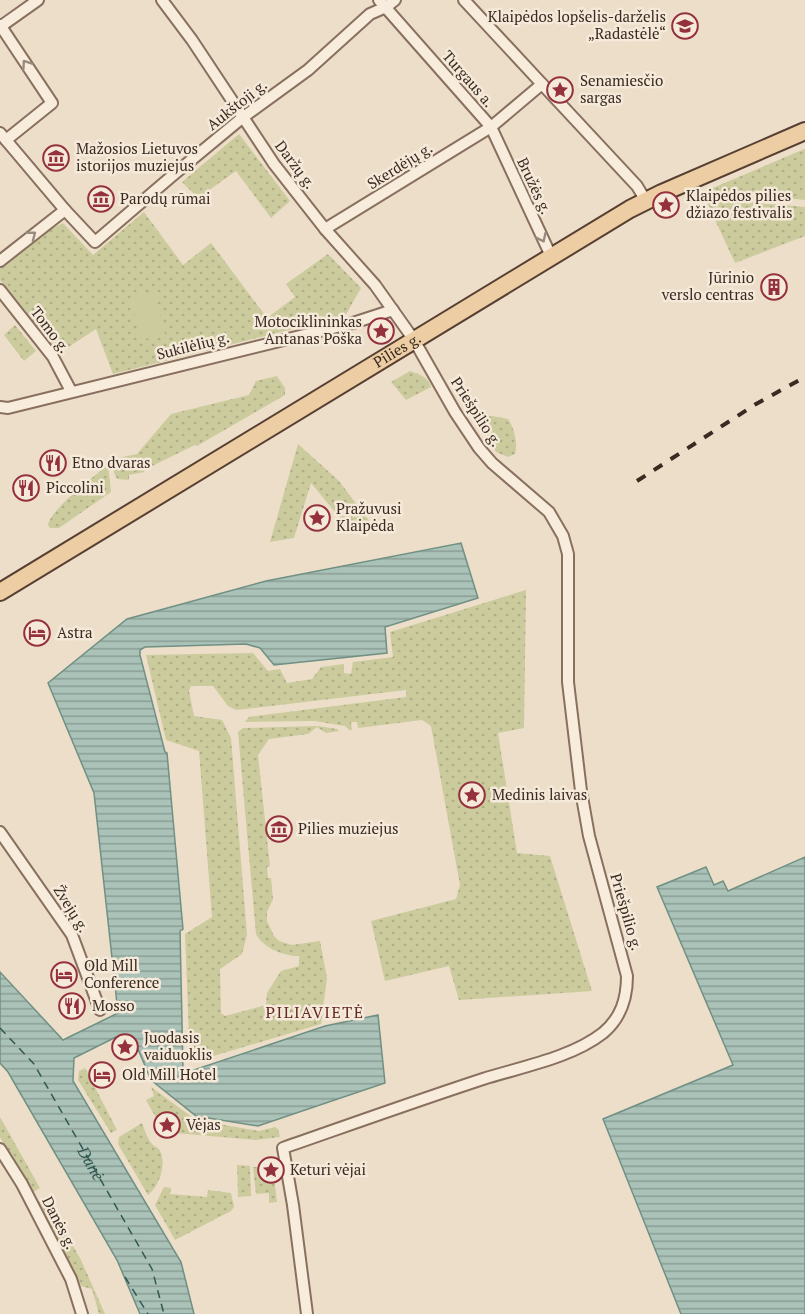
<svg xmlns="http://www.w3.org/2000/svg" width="805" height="1314" font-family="'PT Serif',serif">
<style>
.grass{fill:url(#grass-dots)}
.garden{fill:#cbcb9d}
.water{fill:url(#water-rules);stroke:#709084;stroke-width:1.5}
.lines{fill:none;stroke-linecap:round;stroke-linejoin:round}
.ferry{stroke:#315952;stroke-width:1.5;stroke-dasharray:8 6;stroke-linecap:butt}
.street-casing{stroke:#89705e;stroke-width:14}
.primary-casing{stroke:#573f32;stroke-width:20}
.street{stroke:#f8eddd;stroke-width:10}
.primary{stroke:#edcea4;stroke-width:16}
.rail{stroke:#3a2a21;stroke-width:4;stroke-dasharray:10 10;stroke-linecap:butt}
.oneway{stroke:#998c7f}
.labels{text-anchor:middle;stroke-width:5;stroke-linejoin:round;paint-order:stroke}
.poi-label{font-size:15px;fill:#3a2a21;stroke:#f5e9d9;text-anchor:start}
.street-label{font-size:15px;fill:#3a2a21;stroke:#f5e9d9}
.neighbourhood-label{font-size:16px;letter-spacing:1.5px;fill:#652923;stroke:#f5e9d9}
.water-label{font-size:16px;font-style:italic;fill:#315952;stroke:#f5e9d9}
</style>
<defs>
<pattern id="grass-dots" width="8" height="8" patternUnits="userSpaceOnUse" patternTransform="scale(1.5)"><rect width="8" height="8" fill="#cbcb9d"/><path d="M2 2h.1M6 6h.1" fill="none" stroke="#afae87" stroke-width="1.8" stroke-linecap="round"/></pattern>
<pattern id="water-rules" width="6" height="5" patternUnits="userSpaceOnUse" patternTransform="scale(1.5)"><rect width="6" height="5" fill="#aac2b8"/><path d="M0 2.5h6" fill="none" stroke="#8b9e95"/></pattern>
</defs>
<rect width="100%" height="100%" fill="#eddec9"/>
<g class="grass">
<polygon points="239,134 290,201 271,218 236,171 198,198 182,182"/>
<polygon points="805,149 805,200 708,190 802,150"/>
<polygon points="705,198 805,207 805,236 735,263"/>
<polygon points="144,212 183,265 211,243 267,318 295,297 286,284 328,254 361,288 345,316 113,374 96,329 58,354 0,280 0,268 42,234 63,223 93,255"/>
<polygon points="15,325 36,351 24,361 4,335"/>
<path d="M410,371c9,3 18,6 21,16l-25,13 -15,-18z"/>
<polygon points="277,376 285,388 285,395 197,446 195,445 152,466 145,467 144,472 129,475 129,480 117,479 113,470 113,462 117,458 137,454 171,414 249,395 256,381"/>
<path d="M481,414l27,5c6,8 10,25 7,35l-7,3 -12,-5 -17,-32v-5z"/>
<polygon points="298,444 339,481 373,526 350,530 311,483 294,538 270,542"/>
<path d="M108,465l3,27 -52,36h-9l-2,-3c2,-15 46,-49 60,-60z"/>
<path d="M526,590l-2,138 -26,5 19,120 33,3 42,135 -133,9 -10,-34 -64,15 -14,-60 85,-22 4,-14 -29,-159 -9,-6 -64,8 -1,-6h-6l1,8h-3l-4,-4 -31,-5 -69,1 4,-5 157,-20v-7l-170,20 -8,-4 -15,-20h-22l-2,5 5,25 28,4 9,18 16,197 -5,19 -22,15 1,44 4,3 41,-11 1,-12 14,-22 18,-5v-10c-16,0 -36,-8 -43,-22l-18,-202 5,-4 75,-2 19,3 2,2 -13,2 -9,-6 -9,7 -39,5 -11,16 12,111 -3,1 1,11h3l2,21 -6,13v9l7,15 5,5 13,4 28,-4 7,37 -6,46 -131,39 -5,-129 27,-17 -13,-166 -33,-11 -20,-85 107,-2 15,18 12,-2 7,14 25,-4 9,-12 23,-3v9l7,1 2,-12 40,-5 -3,-25z"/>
<polygon points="85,1068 117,1130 111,1133 78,1080 79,1071"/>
<polygon points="151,1087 196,1120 259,1131 275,1127 278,1129 280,1137 256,1140 164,1132 146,1100 154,1096"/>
<polygon points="0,1117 40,1188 32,1193 0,1137"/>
<path d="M142,1123c3,7 5,16 11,22 4,3 5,2 7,6 7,13 -1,36 -12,44l-30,-51 1,-7z"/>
<polygon points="237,1165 250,1166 251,1196 238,1197"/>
<polygon points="253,1167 273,1168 277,1202 269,1203 269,1193 256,1194"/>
<polygon points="164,1187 171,1188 170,1194 207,1197 208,1190 231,1193 234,1207 231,1211 175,1240 155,1205"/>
<polygon points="46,1198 81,1260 105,1314 99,1314 92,1289 81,1286 37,1203"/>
</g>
<polygon class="garden" points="154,292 165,334 141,340 130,298"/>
<g class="water">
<polygon points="461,543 478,598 385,627 387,653 274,665 260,648 246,644 145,647 140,650 140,655 165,752 167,753 183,929 180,931 183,1068 188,1072 325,1026 378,1015 385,1083 258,1126 196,1116 151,1080 135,1042 122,1048 116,1037 74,1058 73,1081 181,1262 194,1314 140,1314 117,1260 8,1072 0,1063 0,972 63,1040 118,1013 94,793 48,683 127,619 266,581"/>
<polygon points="805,857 805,1314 681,1314 603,1119 733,1065 657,887 706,867 714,885 723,881 728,891"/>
</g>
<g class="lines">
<g class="ferry">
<path id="s1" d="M0,1028l34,36 118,205 12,45"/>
<polyline points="125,1277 148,1314"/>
</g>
<g class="street-casing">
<g id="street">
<path d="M162,0l30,40 82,124 51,65 50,56 39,55 41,72 24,36 13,15 57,49 14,24 5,18v128l13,109 8,45 38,140c0,23 -6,42 -24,57 -32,25 -82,34 -120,46 -67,22 -134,46 -200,69l10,57 14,109"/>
<polyline points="379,0 491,127 551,256"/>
<polyline points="464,0 542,84"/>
<polyline points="0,25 52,103 6,140"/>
<polyline points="0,27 38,0"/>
<polyline points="0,133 65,210 95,242 172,176 242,118 308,70 370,14 386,7 395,0"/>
<polyline points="325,229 491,127 542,84 637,186 646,201"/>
<polyline points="0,261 65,210"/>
<polyline points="0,290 53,357 71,391"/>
<polyline points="0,407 8,408 353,323 393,310"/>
<polyline points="0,832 72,935 100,1010"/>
<polyline points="0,1149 22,1184 71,1279 82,1314"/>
</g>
</g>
<g class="primary-casing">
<g id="primary">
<path id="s2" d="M0,592l630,-383 32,-16 143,-62"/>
</g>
</g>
<use href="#street" class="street"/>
<use href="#primary" class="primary"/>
<polyline class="rail" points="637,481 756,404 805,377"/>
</g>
<defs><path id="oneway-chevron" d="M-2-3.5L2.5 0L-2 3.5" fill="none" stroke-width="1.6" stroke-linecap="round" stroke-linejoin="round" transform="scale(1.5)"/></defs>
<g class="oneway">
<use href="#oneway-chevron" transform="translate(26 64) rotate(-124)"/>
<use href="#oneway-chevron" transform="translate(32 235) rotate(-38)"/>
<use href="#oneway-chevron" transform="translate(542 238) rotate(65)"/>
</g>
<defs>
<g id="school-ring" transform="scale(1.35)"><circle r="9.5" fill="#f5e9d9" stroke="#95313d" stroke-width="1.5"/><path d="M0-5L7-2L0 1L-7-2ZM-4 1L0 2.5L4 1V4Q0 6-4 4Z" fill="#95313d"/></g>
<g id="sight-ring" transform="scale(1.35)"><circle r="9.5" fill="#f5e9d9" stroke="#95313d" stroke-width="1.5"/><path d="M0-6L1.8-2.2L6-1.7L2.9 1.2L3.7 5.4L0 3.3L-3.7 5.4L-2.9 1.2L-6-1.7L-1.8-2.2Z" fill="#95313d"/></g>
<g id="museum-ring" transform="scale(1.35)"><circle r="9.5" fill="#f5e9d9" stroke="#95313d" stroke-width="1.5"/><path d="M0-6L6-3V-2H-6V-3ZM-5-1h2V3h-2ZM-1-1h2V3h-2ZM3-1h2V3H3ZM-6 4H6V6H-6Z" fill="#95313d"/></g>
<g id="building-ring" transform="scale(1.35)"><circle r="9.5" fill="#f5e9d9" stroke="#95313d" stroke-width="1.5"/><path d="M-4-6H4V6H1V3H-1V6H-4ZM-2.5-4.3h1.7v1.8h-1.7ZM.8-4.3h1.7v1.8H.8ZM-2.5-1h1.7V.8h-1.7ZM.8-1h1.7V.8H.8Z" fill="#95313d"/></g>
<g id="restaurant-ring" transform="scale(1.35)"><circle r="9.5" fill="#f5e9d9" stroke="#95313d" stroke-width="1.5"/><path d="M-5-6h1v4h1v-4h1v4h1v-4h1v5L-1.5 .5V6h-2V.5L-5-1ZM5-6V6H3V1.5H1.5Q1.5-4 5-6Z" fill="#95313d"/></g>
<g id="hotel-ring" transform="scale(1.35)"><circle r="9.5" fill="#f5e9d9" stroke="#95313d" stroke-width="1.5"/><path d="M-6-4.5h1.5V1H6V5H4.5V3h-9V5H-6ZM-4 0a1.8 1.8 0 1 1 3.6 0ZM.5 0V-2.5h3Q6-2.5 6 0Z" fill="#95313d"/></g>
</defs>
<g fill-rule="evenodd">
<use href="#school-ring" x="685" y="26"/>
<use href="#sight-ring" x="560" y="90"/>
<use href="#museum-ring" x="56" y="158"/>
<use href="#museum-ring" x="101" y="199"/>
<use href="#sight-ring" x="666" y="205"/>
<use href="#building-ring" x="774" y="287"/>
<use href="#sight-ring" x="381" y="331"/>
<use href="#restaurant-ring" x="53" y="463"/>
<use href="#restaurant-ring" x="26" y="488"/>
<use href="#sight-ring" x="317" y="518"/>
<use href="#hotel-ring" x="37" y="633"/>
<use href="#sight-ring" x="472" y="795"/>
<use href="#museum-ring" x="279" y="829"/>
<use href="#hotel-ring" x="64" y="975"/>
<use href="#restaurant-ring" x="72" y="1006"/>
<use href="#sight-ring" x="125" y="1047"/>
<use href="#hotel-ring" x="102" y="1075"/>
<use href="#sight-ring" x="167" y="1125"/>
<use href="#sight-ring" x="271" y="1170"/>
</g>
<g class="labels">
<g class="poi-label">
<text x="666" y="22" text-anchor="end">Klaipėdos lopšelis-darželis<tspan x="666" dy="17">„Radastėlė“</tspan></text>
<text x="580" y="86">Senamiesčio<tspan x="580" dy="17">sargas</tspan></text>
<text x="76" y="154">Mažosios Lietuvos<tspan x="76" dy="17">istorijos muziejus</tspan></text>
<text x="686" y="201">Klaipėdos pilies<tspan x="686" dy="17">džiazo festivalis</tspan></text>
<text x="120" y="204">Parodų rūmai</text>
<text x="754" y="283" text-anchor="end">Jūrinio<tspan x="754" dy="17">verslo centras</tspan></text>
<text x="362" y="327" text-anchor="end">Motociklininkas<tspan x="362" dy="17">Antanas Poška</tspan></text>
<text x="72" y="468">Etno dvaras</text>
<text x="46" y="493">Piccolini</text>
<text x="336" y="514">Pražuvusi<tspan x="336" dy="17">Klaipėda</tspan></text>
<text x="57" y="638">Astra</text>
<text x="492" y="800">Medinis laivas</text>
<text x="298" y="834">Pilies muziejus</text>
<text x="84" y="971">Old Mill<tspan x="84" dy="17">Conference</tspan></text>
<text x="92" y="1011">Mosso</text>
<text x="144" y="1043">Juodasis<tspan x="144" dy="17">vaiduoklis</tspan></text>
<text x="122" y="1080">Old Mill Hotel</text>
<text x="186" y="1130">Vėjas</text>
<text x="290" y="1175">Keturi vėjai</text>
</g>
<g class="street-label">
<text transform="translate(468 79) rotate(49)" y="5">Turgaus a.</text>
<text transform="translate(237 105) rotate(-38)" y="5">Aukštoji g.</text>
<text transform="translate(295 165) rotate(53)" y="5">Daržų g.</text>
<text transform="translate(400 166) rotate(-32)" y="5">Skerdėjų g.</text>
<text transform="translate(534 186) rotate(65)" y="5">Bružės g.</text>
<text transform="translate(50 330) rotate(53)" y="5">Tomo g.</text>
<text transform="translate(193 346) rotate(-14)" y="5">Sukilėlių g.</text>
<text dy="5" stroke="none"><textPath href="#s2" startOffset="465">Pilies g.</textPath></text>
<text transform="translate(476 412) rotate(57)" y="5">Priešpilio g.</text>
<text transform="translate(71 909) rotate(58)" y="5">Žvejų g.</text>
<text transform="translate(626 912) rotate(74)" y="5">Priešpilio g.</text>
<text transform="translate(59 1223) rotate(63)" y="5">Danės g.</text>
</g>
<g class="neighbourhood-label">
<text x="315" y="1018">PILIAVIETĖ</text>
</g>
<g class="water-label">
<text dy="6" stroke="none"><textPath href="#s1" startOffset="164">Danė</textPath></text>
</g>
</g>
</svg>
